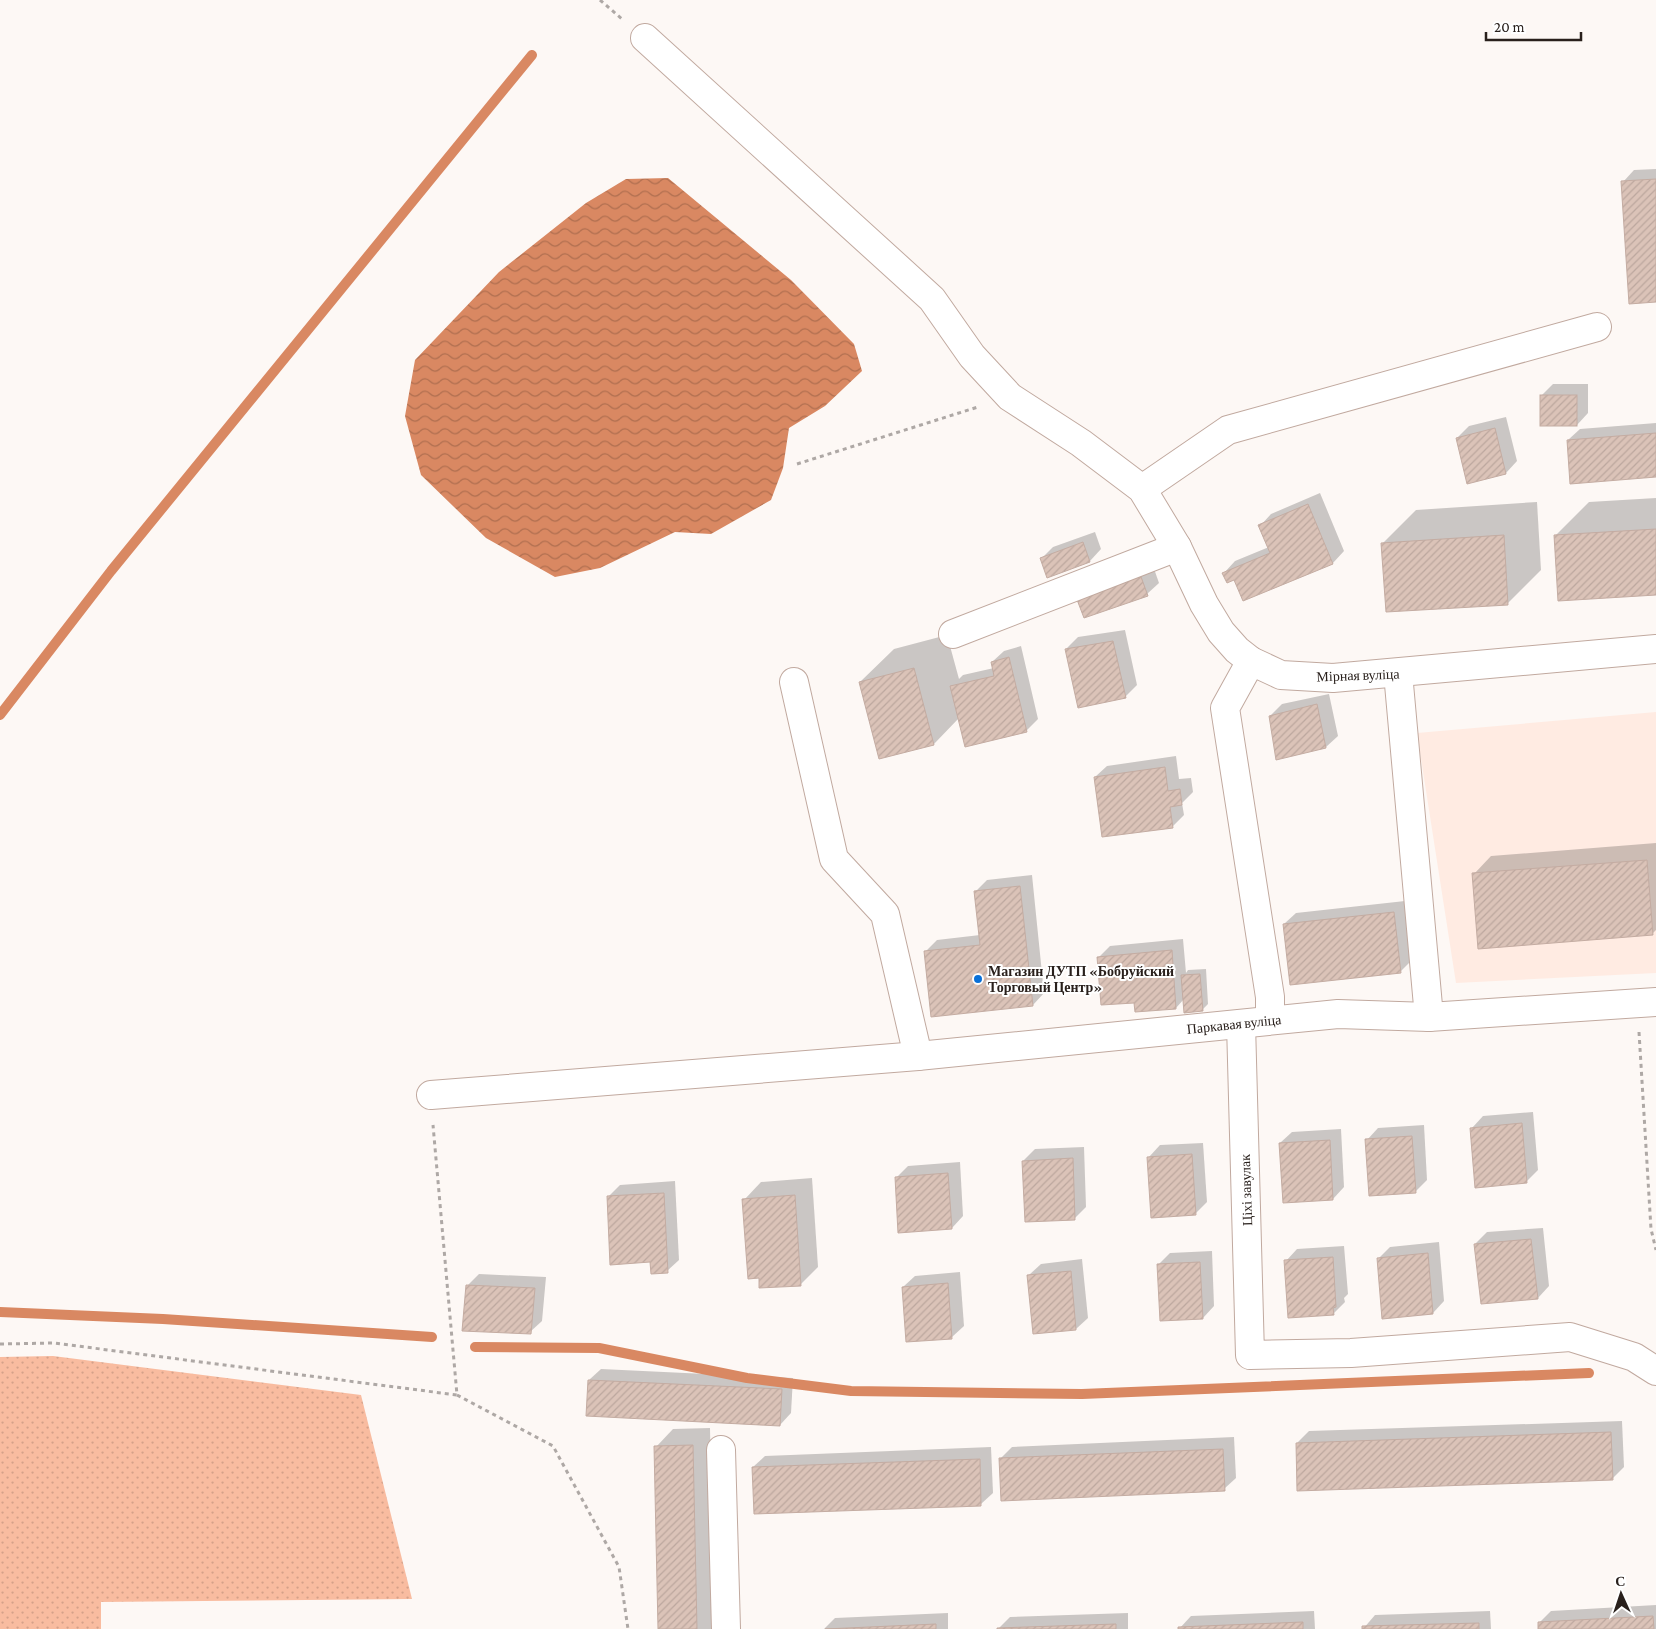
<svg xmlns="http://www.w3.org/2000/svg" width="1656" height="1629" font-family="'Crimson Pro',serif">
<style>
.built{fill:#ffebe2}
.grass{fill:url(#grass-dots)}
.water{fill:url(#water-waves)}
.shadow{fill:#0003}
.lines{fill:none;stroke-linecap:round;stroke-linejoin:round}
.stream{stroke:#d98862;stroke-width:10}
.building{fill:url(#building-hatch);stroke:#c4aca2}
.minor-casing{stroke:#c1a99f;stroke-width:30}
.path{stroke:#aea8a5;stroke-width:3;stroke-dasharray:4 4;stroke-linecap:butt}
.minor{stroke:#fff;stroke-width:28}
.poi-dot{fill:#0970d8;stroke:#fff;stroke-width:2}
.labels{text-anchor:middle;stroke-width:4;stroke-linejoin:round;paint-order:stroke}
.street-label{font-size:14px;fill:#29201c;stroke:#fff}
.poi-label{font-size:14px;font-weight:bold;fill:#29201c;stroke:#fff;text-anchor:start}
</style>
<defs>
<pattern id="grass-dots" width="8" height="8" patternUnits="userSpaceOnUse" patternTransform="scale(1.25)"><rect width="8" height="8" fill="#f9bca0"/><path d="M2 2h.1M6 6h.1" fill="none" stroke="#d5a189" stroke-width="1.8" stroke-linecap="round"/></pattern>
<pattern id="water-waves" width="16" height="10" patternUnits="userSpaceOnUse" patternTransform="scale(1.25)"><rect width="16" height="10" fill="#d98862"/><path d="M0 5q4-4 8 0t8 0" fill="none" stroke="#b06f50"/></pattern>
<pattern id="building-hatch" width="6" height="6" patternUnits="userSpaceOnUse" patternTransform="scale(1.25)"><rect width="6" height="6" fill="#dbc3b8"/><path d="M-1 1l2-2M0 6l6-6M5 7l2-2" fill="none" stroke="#bca79e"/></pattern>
</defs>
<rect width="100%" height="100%" fill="#fdf8f5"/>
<polygon class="built" points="1656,712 1656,973 1456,983 1417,733"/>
<polygon class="grass" points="53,1356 361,1395 412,1599 101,1602 101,1629 0,1629 0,1357"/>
<polygon class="water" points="668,178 791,280 854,344 862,371 825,406 789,428 783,468 771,500 711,534 675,532 600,568 555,577 486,538 421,475 405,416 415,360 499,272 586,203 626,179"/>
<g class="shadow">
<polygon points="1656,169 1656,300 1623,182 1634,170"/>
<polygon points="1553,384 1588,384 1588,413 1577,425 1541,396"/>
<polygon points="1506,417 1517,461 1506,473 1457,438 1469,426"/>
<polygon points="1656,423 1656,476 1568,440 1580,429"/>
<polygon points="1320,493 1344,551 1333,563 1244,600 1235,578 1224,573 1235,561 1269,547 1260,526 1271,514"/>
<polygon points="1656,498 1656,594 1555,536 1589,502"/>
<polygon points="1537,502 1541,570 1507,604 1383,543 1416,510"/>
<polygon points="1095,532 1101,549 1090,561 1047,576 1041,559 1053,547"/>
<polygon points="1152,563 1159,583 1147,594 1085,617"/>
<polygon points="1125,630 1137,685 1125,697 1066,649 1078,637"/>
<polygon points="947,635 959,679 963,675 994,668 992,662 1004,651 1021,646 1038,719 1026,731 959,718 934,744 860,682 894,649"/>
<polygon points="1329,694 1338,736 1326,747 1270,716 1282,704"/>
<polygon points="1176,756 1179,779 1191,778 1193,792 1182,803 1184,815 1172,827 1095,777 1107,766"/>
<polygon points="1656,843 1656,930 1652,934 1474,874 1491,856"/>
<polygon points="1032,875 1044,993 1033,1005 925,952 937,940 980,935 975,892 987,880"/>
<polygon points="1405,901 1412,960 1400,972 1284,924 1296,913"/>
<polygon points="1183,939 1186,973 1188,970 1206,969 1208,1004 1202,1010 1184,999 1176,1008 1135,1001 1099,957 1110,946"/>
<polygon points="1533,1112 1538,1170 1526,1182 1472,1128 1483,1116"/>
<polygon points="1424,1125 1427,1180 1415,1192 1367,1140 1378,1128"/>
<polygon points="1341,1129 1344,1187 1333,1199 1280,1143 1292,1132"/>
<polygon points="1203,1143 1207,1202 1195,1214 1149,1157 1160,1145"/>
<polygon points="1084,1147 1086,1207 1075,1218 1023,1161 1035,1149"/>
<polygon points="960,1162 963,1216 952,1228 896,1178 908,1166"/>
<polygon points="812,1178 818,1267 800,1285 760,1277 744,1200 761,1182"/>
<polygon points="675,1181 679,1260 667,1271 651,1261 608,1197 620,1185"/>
<polygon points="1543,1228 1549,1286 1538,1298 1475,1244 1487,1232"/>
<polygon points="1439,1242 1444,1301 1433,1313 1378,1259 1390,1247"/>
<polygon points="1344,1246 1348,1294 1344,1298 1345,1302 1333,1314 1286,1261 1297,1249"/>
<polygon points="1212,1251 1214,1306 1203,1318 1158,1265 1170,1253"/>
<polygon points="1082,1259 1088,1318 1076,1329 1029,1275 1041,1264"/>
<polygon points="960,1272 964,1326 952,1337 903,1287 915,1276"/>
<polygon points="479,1274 546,1277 542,1321 530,1332 467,1286"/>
<polygon points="601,1369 793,1378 791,1413 780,1425 589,1380"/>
<polygon points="1622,1421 1624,1467 1612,1479 1297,1443 1309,1431"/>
<polygon points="710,1428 714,1629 659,1629 656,1447 673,1429"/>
<polygon points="1234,1437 1236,1478 1224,1489 1000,1459 1012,1447"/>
<polygon points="991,1447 993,1493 981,1504 753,1467 765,1456"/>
<polygon points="1656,1605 1656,1629 1540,1629 1539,1623 1551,1611"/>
<polygon points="1314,1611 1315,1629 1179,1629 1191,1616"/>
<polygon points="1490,1611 1491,1629 1363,1629 1375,1615"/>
<polygon points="948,1613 948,1629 824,1629 835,1618"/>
<polygon points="1128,1613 1128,1629 998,1629 1010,1617"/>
</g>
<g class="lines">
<g class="stream">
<polyline points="0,715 111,571 532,55"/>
<polyline points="0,1312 163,1319 432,1337"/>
<polyline points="475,1347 599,1348 747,1378 851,1391 1082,1394 1589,1373"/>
</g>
</g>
<g class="building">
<polygon points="1656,179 1656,302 1629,304 1621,181"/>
<rect x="1540" y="395" width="37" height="31"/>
<polygon points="1495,428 1506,474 1467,484 1456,438"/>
<polygon points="1656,433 1656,477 1570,484 1567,440"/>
<polygon points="1308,504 1333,564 1243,601 1234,580 1227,583 1222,573 1270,553 1258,525"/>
<polygon points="1656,529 1656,595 1558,601 1554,535"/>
<polygon points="1504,535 1508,605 1386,612 1381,543"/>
<polygon points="1083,542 1090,562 1047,578 1040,558"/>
<polygon points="1140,574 1148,596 1084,618 1076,597"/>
<polygon points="1113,641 1126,698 1078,708 1065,649"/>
<polygon points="1009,657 1027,732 965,747 950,686 994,676 991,662"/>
<polygon points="914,668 934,745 879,759 859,682"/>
<polygon points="1317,704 1326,748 1276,760 1269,716"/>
<polygon points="1165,767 1168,791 1180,789 1182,805 1170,807 1173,828 1102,837 1094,777"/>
<polygon points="1647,860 1653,935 1478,949 1472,873"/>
<polygon points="1020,886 1033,1006 931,1017 924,951 980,945 974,891"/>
<polygon points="1394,912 1401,973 1290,985 1283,924"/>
<polygon points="1172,950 1176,1009 1135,1012 1134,1003 1101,1005 1097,957"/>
<polygon points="1200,974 1203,1011 1184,1013 1181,975"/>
<polygon points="1522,1123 1527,1183 1475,1188 1470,1128"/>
<polygon points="1412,1136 1416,1193 1369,1196 1365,1139"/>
<polygon points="1330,1140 1333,1200 1283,1203 1279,1143"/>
<polygon points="1192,1154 1196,1215 1151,1218 1147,1157"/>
<polygon points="1073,1158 1075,1220 1025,1222 1022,1161"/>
<polygon points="948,1173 952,1229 898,1233 895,1177"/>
<polygon points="664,1193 668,1273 651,1274 650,1262 610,1265 607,1196"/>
<polygon points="795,1195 801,1286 759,1288 759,1278 748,1279 742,1199"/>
<polygon points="1531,1239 1538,1299 1481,1304 1474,1244"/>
<polygon points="1428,1253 1433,1314 1382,1319 1377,1258"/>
<polygon points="1333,1257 1336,1307 1333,1308 1334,1315 1288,1318 1284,1260"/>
<polygon points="1200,1262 1203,1319 1160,1321 1157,1264"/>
<polygon points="1071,1271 1076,1330 1033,1334 1027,1275"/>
<polygon points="948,1283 952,1339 906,1342 902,1287"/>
<polygon points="466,1285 535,1288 531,1334 462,1331"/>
<polygon points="588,1380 782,1389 780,1426 586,1416"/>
<polygon points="1611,1432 1613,1480 1297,1491 1296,1443"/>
<polygon points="693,1445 697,1629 658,1629 654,1446"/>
<polygon points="1223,1449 1225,1491 1001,1501 999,1458"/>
<polygon points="980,1459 981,1506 754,1514 752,1467"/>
<polygon points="1653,1616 1654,1629 1538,1629 1538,1622"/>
<polygon points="1303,1622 1303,1629 1178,1629 1178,1627"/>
<polygon points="1479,1623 1479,1629 1362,1629 1362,1626"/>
<polygon points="936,1624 936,1629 825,1629"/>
<polygon points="1116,1624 1116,1629 997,1629 997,1628"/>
</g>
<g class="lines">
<g class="minor-casing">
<g id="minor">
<polyline points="645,38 932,299 972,356 1010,397 1081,443 1142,489 1177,547 1204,604 1221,632 1237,650 1251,661 1281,675 1333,678 1656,649"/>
<polyline points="1142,489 1228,430 1597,327"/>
<polyline points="953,634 1177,547"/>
<polyline points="1251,661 1225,708 1270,997 1270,1020"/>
<polyline points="1398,673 1429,1017"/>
<polyline points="794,682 834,859 885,914 918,1056"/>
<polyline points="1241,1024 1250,1355 1351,1353 1570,1337 1634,1357 1656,1371"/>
<polyline points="431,1095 918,1056 1338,1014 1429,1017 1656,1002"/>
<polyline points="721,1450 726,1629"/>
</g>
</g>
<g class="path">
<polyline points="600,0 622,19"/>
<polyline points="797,464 978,407"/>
<polyline points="1639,1032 1651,1229 1656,1250"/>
<polyline points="0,1344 54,1343 457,1395 433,1125"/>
<polyline points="457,1395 553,1446 619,1567 628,1629"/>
</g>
<use href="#minor" class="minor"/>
</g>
<circle class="poi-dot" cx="978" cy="979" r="5"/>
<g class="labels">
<g class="street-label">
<text transform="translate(1358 675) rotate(-2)" y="5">Мірная вуліца</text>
<text transform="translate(1234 1024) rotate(-6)" y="5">Паркавая вуліца</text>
<text transform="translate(1246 1190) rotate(-92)" y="5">Ціхі завулак</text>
</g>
<g class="poi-label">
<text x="988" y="976">Магазин ДУТП «Бобруйский<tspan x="988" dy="16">Торговый Центр»</tspan></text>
</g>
</g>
<g transform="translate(1621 1594) rotate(357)" stroke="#ffffff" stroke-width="4" paint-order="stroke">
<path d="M0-4L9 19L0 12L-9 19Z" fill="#29201c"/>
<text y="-8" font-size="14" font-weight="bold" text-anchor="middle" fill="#29201c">С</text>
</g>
<path d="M1486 32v8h95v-8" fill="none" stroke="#29201c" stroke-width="2.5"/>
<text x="1494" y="32" font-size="15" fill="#29201c" stroke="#ffffff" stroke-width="4" paint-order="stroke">20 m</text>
</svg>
